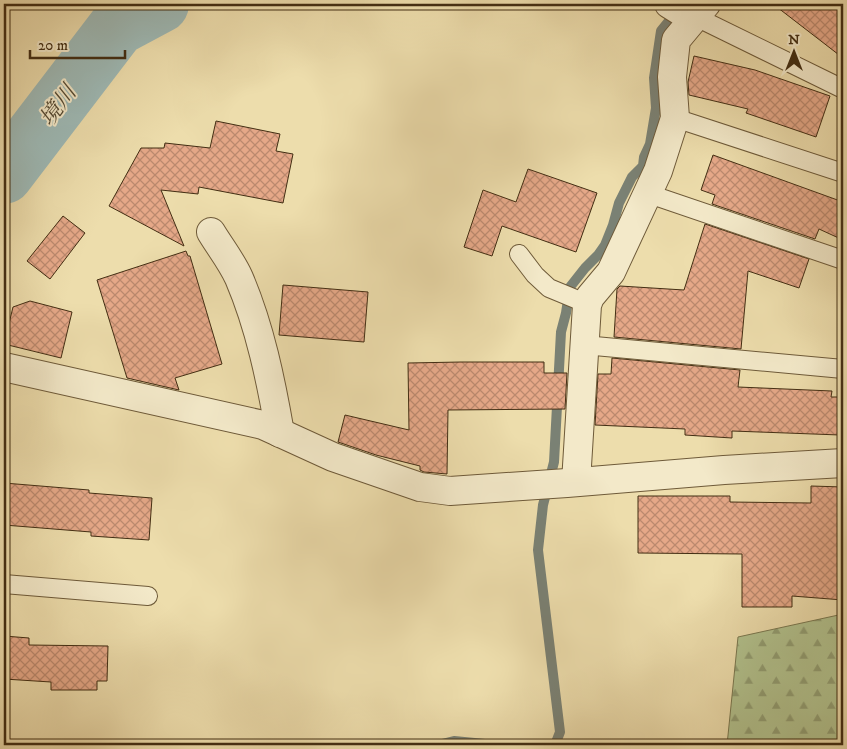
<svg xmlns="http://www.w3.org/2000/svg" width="847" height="749" font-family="'IM FELL DW Pica','Noto Serif JP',serif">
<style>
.forest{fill:url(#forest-firs);stroke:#7a7850}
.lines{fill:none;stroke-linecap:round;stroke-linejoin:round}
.stream{stroke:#7a8174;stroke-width:10}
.river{stroke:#9eb9b5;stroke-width:58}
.building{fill:url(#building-cross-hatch);stroke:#432e13}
.service-casing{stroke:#6e5a39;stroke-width:20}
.minor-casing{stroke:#6e5a39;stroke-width:30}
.service{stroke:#f3e9c9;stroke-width:18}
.minor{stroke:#f3e9c9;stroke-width:28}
.labels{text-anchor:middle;stroke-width:4;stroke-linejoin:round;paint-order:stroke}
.water-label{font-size:22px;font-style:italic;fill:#554a33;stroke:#f3e9c9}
</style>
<defs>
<pattern id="forest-firs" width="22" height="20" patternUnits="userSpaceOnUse" patternTransform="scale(1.25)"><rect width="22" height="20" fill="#b2c28e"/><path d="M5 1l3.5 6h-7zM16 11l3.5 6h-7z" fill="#929e73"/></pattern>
<pattern id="building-cross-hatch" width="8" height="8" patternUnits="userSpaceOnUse" patternTransform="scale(1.25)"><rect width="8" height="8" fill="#e5a888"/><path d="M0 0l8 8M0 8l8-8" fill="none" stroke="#bb896e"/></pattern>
</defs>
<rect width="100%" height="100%" fill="#edddac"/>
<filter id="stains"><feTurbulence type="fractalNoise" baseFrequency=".004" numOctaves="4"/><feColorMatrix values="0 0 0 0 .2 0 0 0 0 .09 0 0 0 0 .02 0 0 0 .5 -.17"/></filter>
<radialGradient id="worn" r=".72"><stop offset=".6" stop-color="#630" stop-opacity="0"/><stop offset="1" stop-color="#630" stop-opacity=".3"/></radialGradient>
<polygon class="forest" points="843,614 843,745 727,745 738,637"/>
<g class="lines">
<g class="stream">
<polyline points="438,745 454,741 495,745"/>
<polyline points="555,745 560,732 538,550 543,505 554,462 561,332 566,313 570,287 585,268 598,255 605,245 613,225 619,203 632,177 643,166 644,157 650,144 656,108 654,78 661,31 678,10"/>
</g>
<polyline class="river" points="4,175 117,27 160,4"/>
</g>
<g class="building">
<polygon points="773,4 843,4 843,58"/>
<polygon points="694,56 755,70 830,96 816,137 746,113 748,109 689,95 688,82"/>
<polygon points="216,121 280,134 276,151 293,154 283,203 199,187 198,194 161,190 184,246 109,206 141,148 164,148 165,143 210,148"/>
<polygon points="713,155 843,202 843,240 819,229 815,239 712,204 715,195 701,190"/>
<polygon points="528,169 597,193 576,252 502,226 492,256 464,247 483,190 516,202"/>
<polygon points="63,216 85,233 50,279 27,261"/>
<polygon points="705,224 809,259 799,288 748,271 741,349 614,337 617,289 620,286 684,290"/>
<polygon points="186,251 188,256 190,256 222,364 175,378 179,390 127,378 97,280"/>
<polygon points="283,285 368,292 364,342 279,335"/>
<polygon points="30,301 72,312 61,358 4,344 13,307"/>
<polygon points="612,358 740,370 738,387 832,391 831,397 842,397 840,435 732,431 732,438 685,435 685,429 595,425 598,374 611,374"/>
<polygon points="461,362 544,362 544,373 567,373 565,409 448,410 447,474 424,472 420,470 420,466 376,455 338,442 345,415 409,430 408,363"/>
<polygon points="4,483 89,490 89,493 152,498 149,540 91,536 91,532 4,525"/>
<polygon points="811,486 843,487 843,600 792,596 792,607 742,607 742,554 638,553 638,496 730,496 730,502 811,503"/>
<polygon points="4,636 29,638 29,645 108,646 107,681 97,681 97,690 51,690 51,682 4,679"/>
</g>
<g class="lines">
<g class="service-casing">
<g id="service">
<polyline points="696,17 843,89"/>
<polyline points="675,118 843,173"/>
<polyline points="649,194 843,260"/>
<polyline points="519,254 535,275 549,288 578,300 590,297"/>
<polyline points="584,345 843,369"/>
<polyline points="4,584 148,596"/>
</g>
</g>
<g class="minor-casing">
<g id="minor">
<polyline points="669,4 685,14 696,17"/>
<path d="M211,232c9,15 21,30 28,46 21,49 32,103 41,155"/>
<polyline points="4,367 263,425 333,457 420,487 450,491 567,483 724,470 843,463"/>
<polyline points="576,482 587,305 590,297 611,272 658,171 675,118 672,77 676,40 706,4"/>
</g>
</g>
<use href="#service" class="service"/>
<use href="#minor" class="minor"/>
</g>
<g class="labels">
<g class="water-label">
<text transform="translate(57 105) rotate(-53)" y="8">境川</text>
</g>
</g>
<rect width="847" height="749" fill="none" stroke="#edddac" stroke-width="20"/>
<rect x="5" y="5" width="837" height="739" fill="none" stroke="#432e13" stroke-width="2.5"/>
<rect x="10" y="10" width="827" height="729" fill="none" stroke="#432e13"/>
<g transform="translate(794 52)" stroke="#f3e9c9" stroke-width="4" paint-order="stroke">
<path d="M0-4L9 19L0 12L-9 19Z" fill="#432e13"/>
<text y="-8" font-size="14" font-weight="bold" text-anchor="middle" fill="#432e13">N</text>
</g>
<path d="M30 50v8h95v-8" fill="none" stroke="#432e13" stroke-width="2.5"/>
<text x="38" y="50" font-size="15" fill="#432e13" stroke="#f3e9c9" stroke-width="4" paint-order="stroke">20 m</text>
<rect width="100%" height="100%" filter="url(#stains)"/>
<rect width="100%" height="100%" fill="url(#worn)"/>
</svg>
